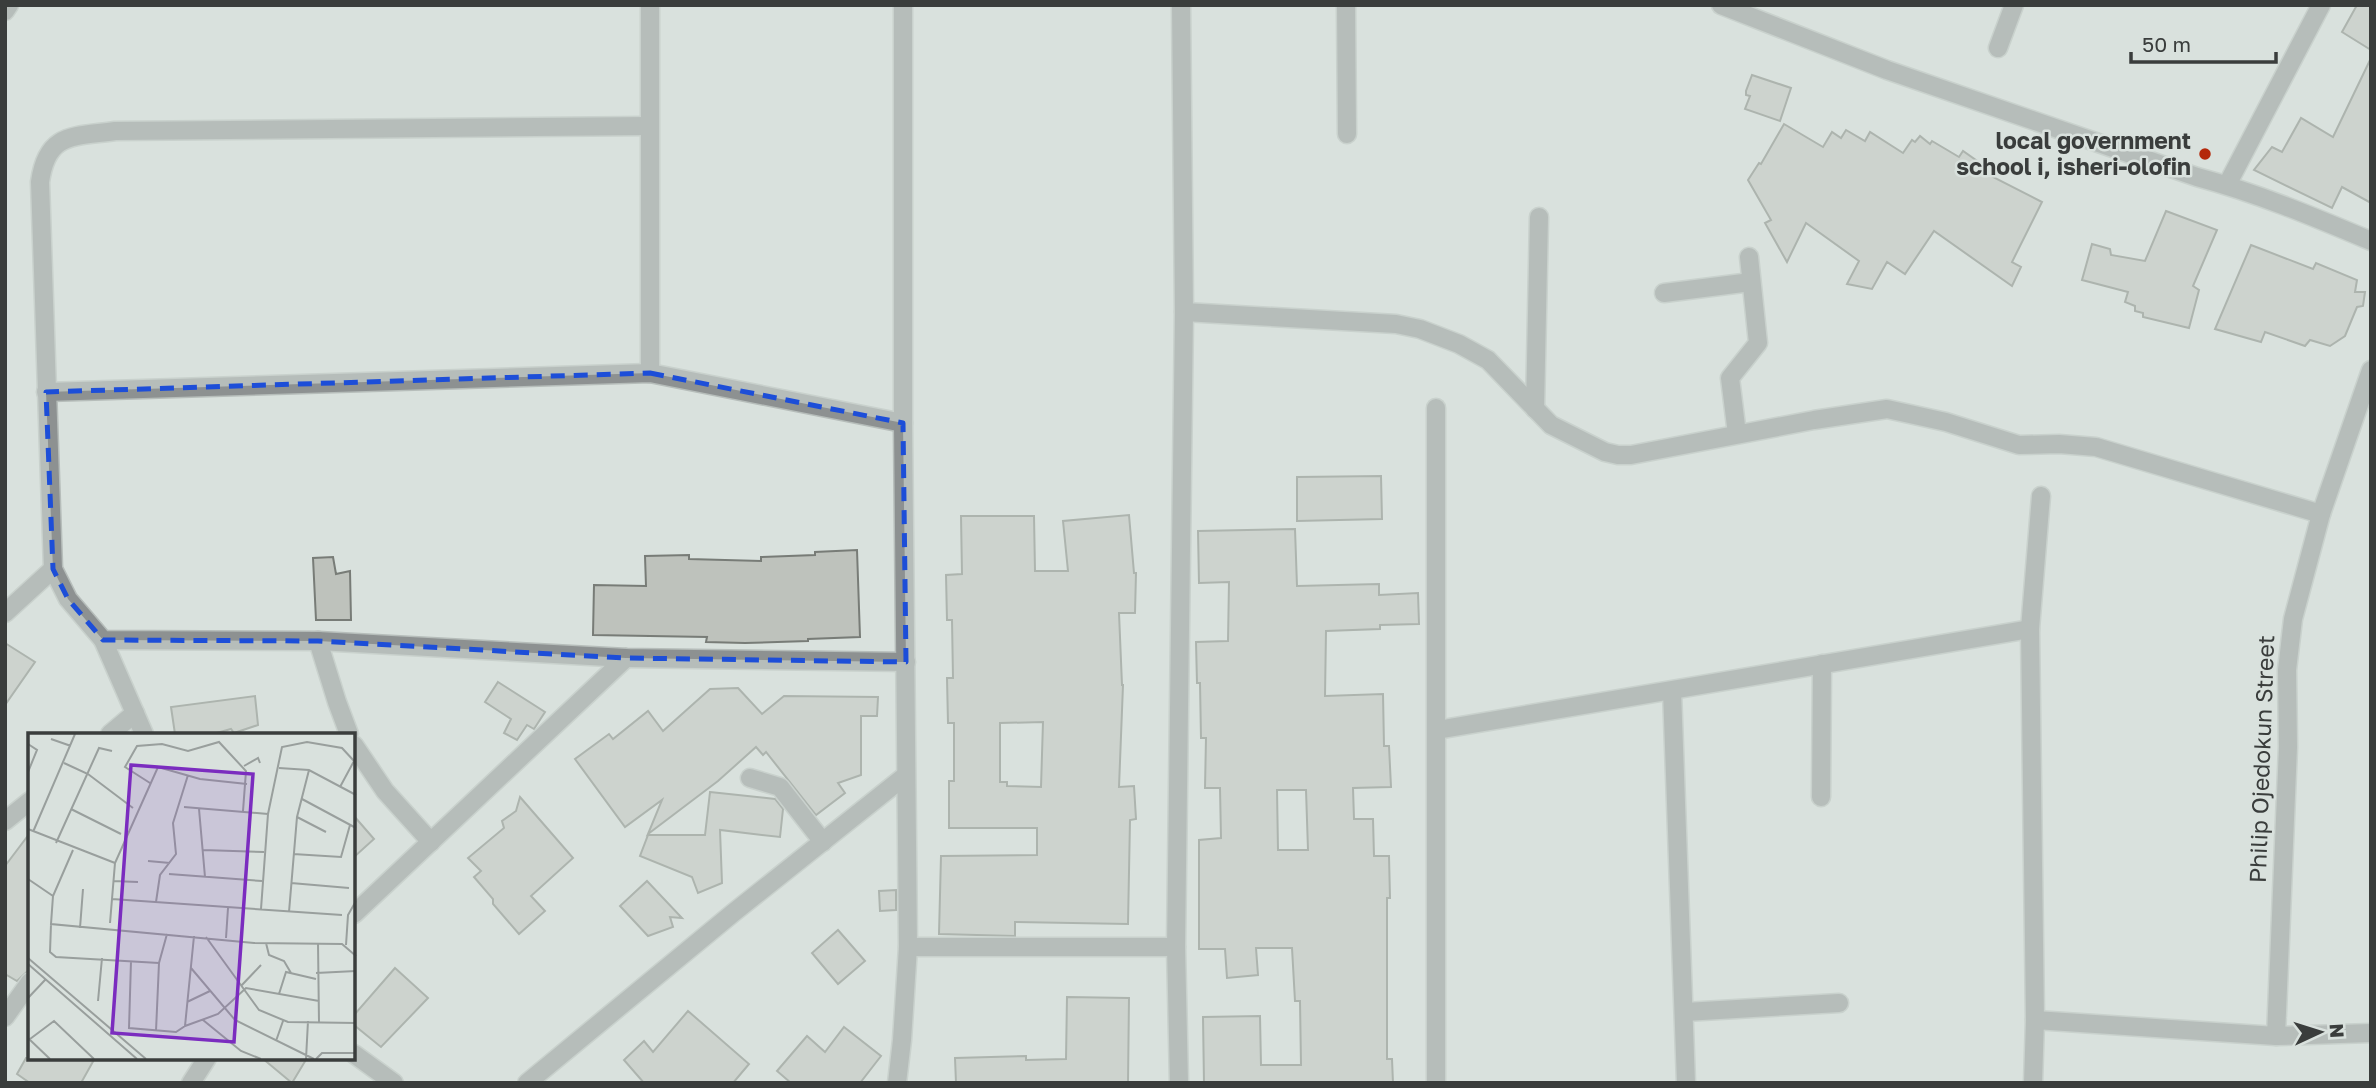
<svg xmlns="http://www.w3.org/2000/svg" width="2376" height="1088" font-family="'Golos Text',sans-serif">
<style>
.building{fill:#bec2bc;stroke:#787c77;stroke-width:2;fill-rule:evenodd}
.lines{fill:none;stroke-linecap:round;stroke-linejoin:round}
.minor-casing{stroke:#b6bdba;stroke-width:21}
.minor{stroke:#8d9191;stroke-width:18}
.marked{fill:none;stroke:#1d4ed8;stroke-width:5;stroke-dasharray:14 9;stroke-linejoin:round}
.poi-dot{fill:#b4280a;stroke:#d9e1dd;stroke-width:2.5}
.labels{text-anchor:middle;stroke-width:5;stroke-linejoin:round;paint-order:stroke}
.poi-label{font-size:23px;font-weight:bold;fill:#3a3d3c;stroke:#d9e1dd;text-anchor:end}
.street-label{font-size:23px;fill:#3a3d3c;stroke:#d9e1dd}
.inset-road{fill:none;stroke:#999f9d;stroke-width:2}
.view{fill:#7b2cbf;fill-opacity:0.15;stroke:#7b2cbf;stroke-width:3.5}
.inset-edge{fill:none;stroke:#3a3d3c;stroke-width:3.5}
</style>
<rect width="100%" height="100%" fill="#d9e1dd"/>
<g class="building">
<polygon points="2357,5 2371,5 2371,50 2342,32"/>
<polygon points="2371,58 2371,203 2342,187 2332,208 2254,170 2272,147 2282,152 2301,118 2333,137"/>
<polygon points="1752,75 1791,88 1780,121 1745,109 1750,96 1746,95 1746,91"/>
<polygon points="1784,124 1823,147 1832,132 1841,138 1846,130 1865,141 1870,132 1903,153 1912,140 1915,142 1920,136 1930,144 1932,141 1959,157 1963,151 1990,170 1987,174 2042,202 2012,262 2021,267 2012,286 1934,231 1905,274 1887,262 1872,289 1847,284 1859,261 1806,223 1787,262 1765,223 1771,220 1748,180 1759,163 1761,164"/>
<polygon points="2166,211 2217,230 2193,286 2199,290 2189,328 2143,317 2143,313 2135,311 2135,306 2125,302 2128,292 2082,280 2092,244 2110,249 2111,255 2145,261"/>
<polygon points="2251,245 2313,269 2316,263 2357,280 2355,292 2365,292 2363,306 2357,307 2345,336 2330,346 2310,340 2305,346 2265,332 2261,342 2215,329"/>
<polygon points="1381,476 1382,519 1297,521 1297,477"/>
<path d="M1129,515l5,58h2l-1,40h-16l3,72h1l-4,102 15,-1 2,33 -6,1 -2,104 -113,-2v14l-76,-2 2,-78 96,-1v-27h-88v-47h5v-58h-6l-1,-45h6l-1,-58h-5l-1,-45 16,-1 -1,-58h73l1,55h33l-5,-50zM1043,722l-2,65 -34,-1v-4h-7v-59z"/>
<path d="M1295,529l2,57 82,-2v11l39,-2 1,31 -39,1v4l-54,2 -1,65 58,-2 1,52h5l2,41 -38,1 1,31h19l1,37h15l1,42h-3v161h5l1,24h-189l-1,-66 57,-1 1,49h40l-1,-64h-5l-3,-53h-36l2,27 -31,3 -2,-29h-26v-109l22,-2 -1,-50h-15l1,-50h-5l-1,-55h-3l-1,-41 32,-1 1,-59 -30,1 -1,-52zM1277,790h29l2,60h-30z"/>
<polygon points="857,550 860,637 808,639 808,641 745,643 706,642 707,637 593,635 594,585 646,586 645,556 689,555 689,559 761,561 761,557 815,555 815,552"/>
<polygon points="333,557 336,574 350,571 351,620 316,620 313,558"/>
<polygon points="5,643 35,662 5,705"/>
<polygon points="498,682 545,712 534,729 527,725 517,740 504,733 511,719 485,702"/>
<polygon points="738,688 762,714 784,696 878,697 877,716 861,716 861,775 838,783 845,793 816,815 766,752 763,755 756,747 718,781 648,834 662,800 625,827 575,759 609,734 613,739 648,711 663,731 710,689"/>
<polygon points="255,696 258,725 234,733 231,729 213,734 175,734 171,707"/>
<polygon points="710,792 775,799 783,809 780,837 720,830 722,883 698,893 692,877 640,856 648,835 705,835"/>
<polygon points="520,797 573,858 531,896 545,911 519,934 493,904 493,899 474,877 481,871 468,858 504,828 502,821 516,811"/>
<polygon points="354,816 374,839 354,857"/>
<polygon points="30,833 30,969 17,981 5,974 5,866"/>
<polygon points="647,881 682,918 670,917 673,927 648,936 620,906"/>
<polygon points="896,890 896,910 880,911 879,891"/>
<polygon points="838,930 865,961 838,984 812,953"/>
<polygon points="395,968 428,998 381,1047 354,1025 354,1015"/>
<polygon points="1067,997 1129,998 1128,1083 956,1083 955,1058 1026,1056 1026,1060 1066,1059"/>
<polygon points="688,1011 749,1064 733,1083 644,1083 624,1060 644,1041 653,1052"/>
<polygon points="844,1027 881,1056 860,1083 791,1083 777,1071 807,1036 825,1052"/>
<polygon points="26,1058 95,1058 81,1083 30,1083 17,1074"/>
<polygon points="262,1058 307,1058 292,1083"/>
</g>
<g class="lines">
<g class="minor-casing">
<g id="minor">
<polyline points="1346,5 1347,134"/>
<path d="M1721,5l166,65 310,107c60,16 117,40 174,64"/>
<polyline points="5,11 9,5"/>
<polyline points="1998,48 2014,5"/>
<path d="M648,126l-533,5c-42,6 -68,1 -75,51l13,387 15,30 35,41 215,1 308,17 280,4"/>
<polyline points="2227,185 2321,5"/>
<polyline points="1664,293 1751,282"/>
<polyline points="1184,312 1396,324 1420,329 1459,344 1488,360 1551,425 1605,452 1618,455 1631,455 1814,420 1887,409 1946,422 2019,445 2059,444 2096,447 2321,514"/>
<polyline points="650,373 650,5"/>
<polyline points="46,392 650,373 903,423"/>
<polyline points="1436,408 1436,1083"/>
<polyline points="1535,409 1539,217"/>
<polyline points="1737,434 1730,378 1758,343 1749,257"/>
<polyline points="5,613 53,569"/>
<polyline points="103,640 144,734"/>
<polyline points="318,641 337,702 349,734"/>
<polyline points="1672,691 1686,1083"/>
<polyline points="1437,730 2030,629"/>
<polyline points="110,734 135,713"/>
<polyline points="354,745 385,791 431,842"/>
<polyline points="750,778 780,787 823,842"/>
<polyline points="1821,797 1822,664"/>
<polyline points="5,821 30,801"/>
<polyline points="354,914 626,658"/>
<polyline points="908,947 1176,947"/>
<polyline points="1685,1012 1839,1003"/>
<polyline points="5,1017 30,982"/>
<polyline points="2035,1020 2276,1036 2371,1033"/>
<polyline points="2276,1036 2288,747 2287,670 2293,619 2321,514 2371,370"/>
<polyline points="354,1054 394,1083"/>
<polyline points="191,1083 207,1058"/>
<polyline points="527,1083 733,913 905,776"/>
<polyline points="897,1083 902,1040 908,947 903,423 903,5"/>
<polyline points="1179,1083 1176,947 1184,312 1181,5"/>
<polyline points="2033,1083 2035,1020 2030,629 2041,496"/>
</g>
</g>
<use href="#minor" class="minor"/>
</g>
<path d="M0 0H2376V1088H0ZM650,373l253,50 3,239 -280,-4 -308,-17 -215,-1 -35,-41 -15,-30 -7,-177z" fill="#d9e1dd" fill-opacity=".55" fill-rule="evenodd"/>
<path class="marked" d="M650,373l253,50 3,239 -280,-4 -308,-17 -215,-1 -35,-41 -15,-30 -7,-177z"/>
<circle class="poi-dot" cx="2205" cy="154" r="7"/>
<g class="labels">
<g class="poi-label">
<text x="2191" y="149">local government<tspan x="2191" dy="26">school i, isheri-olofin</tspan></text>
</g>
<g class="street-label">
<text transform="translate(2262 759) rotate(-88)" y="8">Philip Ojedokun Street</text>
</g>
</g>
<g transform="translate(28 733)">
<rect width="327" height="327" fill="#d9e1dd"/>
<path class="inset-road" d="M23,6l20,7M0,11l9,6 -9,22M36,30l24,11 45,34M216,33l14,-8 2,5M251,35l30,2 47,25M122,50l-25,-16 12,-21 25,-2 26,7 31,-9 27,29 -3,40M274,66l54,29M156,74l84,7M43,76l50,25M171,76l6,68M269,84l29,15M0,96l87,34M5,99l42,-98M28,110l43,-95 13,3M45,117l-20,46 -2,28 203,19 88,1 14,12M175,117l61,2M265,121l48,3 9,-32M120,128l22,2M141,141l93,7M0,146l25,17M85,148l25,1M263,150l58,5M84,166l230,16M128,169l4,-27 16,-21 -3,-31 15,-48M233,176l7,-95 14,-67 25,-5 35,6 12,13 -14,26M261,179l8,-95 12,-47M82,190l5,-60 43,-96 42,12 47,5M23,191l-1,28 6,5 103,6M52,195l3,-39M178,204l53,73 29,12 68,1M198,205l2,-30M238,210l3,12 15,6 7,12M290,210l1,79M318,212l2,-30 8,-14M0,225l118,101M103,228l-2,67 47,4 9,-6 9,-90M0,231l109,95M163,235l44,52 79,39M288,240l40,-2M213,253l20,-21M251,261l7,-22 30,7M0,265l17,-18M70,268l4,-43M159,269l23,-11M175,287l38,31 20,8M157,293l33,-12 28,-26 73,13M128,298l3,-68 8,-29M0,305l22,21M2,306l24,-18 40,38M248,308l7,-20M278,326l2,-38M288,326l6,-6h34"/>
<path class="view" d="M103,32l122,9 -19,268 -122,-9z"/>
<rect width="327" height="327" class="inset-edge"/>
</g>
<rect width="2376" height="1088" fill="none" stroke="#3a3d3c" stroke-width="14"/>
<g transform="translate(2320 1032) rotate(86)" stroke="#d9e1dd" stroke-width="5" paint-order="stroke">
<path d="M0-5L12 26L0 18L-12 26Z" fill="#3a3d3c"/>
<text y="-10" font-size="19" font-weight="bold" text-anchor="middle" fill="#3a3d3c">N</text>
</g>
<path d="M2131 52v10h145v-10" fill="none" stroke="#3a3d3c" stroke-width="3.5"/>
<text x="2142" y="52" font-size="21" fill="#3a3d3c" stroke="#d9e1dd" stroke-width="5" paint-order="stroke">50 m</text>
</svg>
